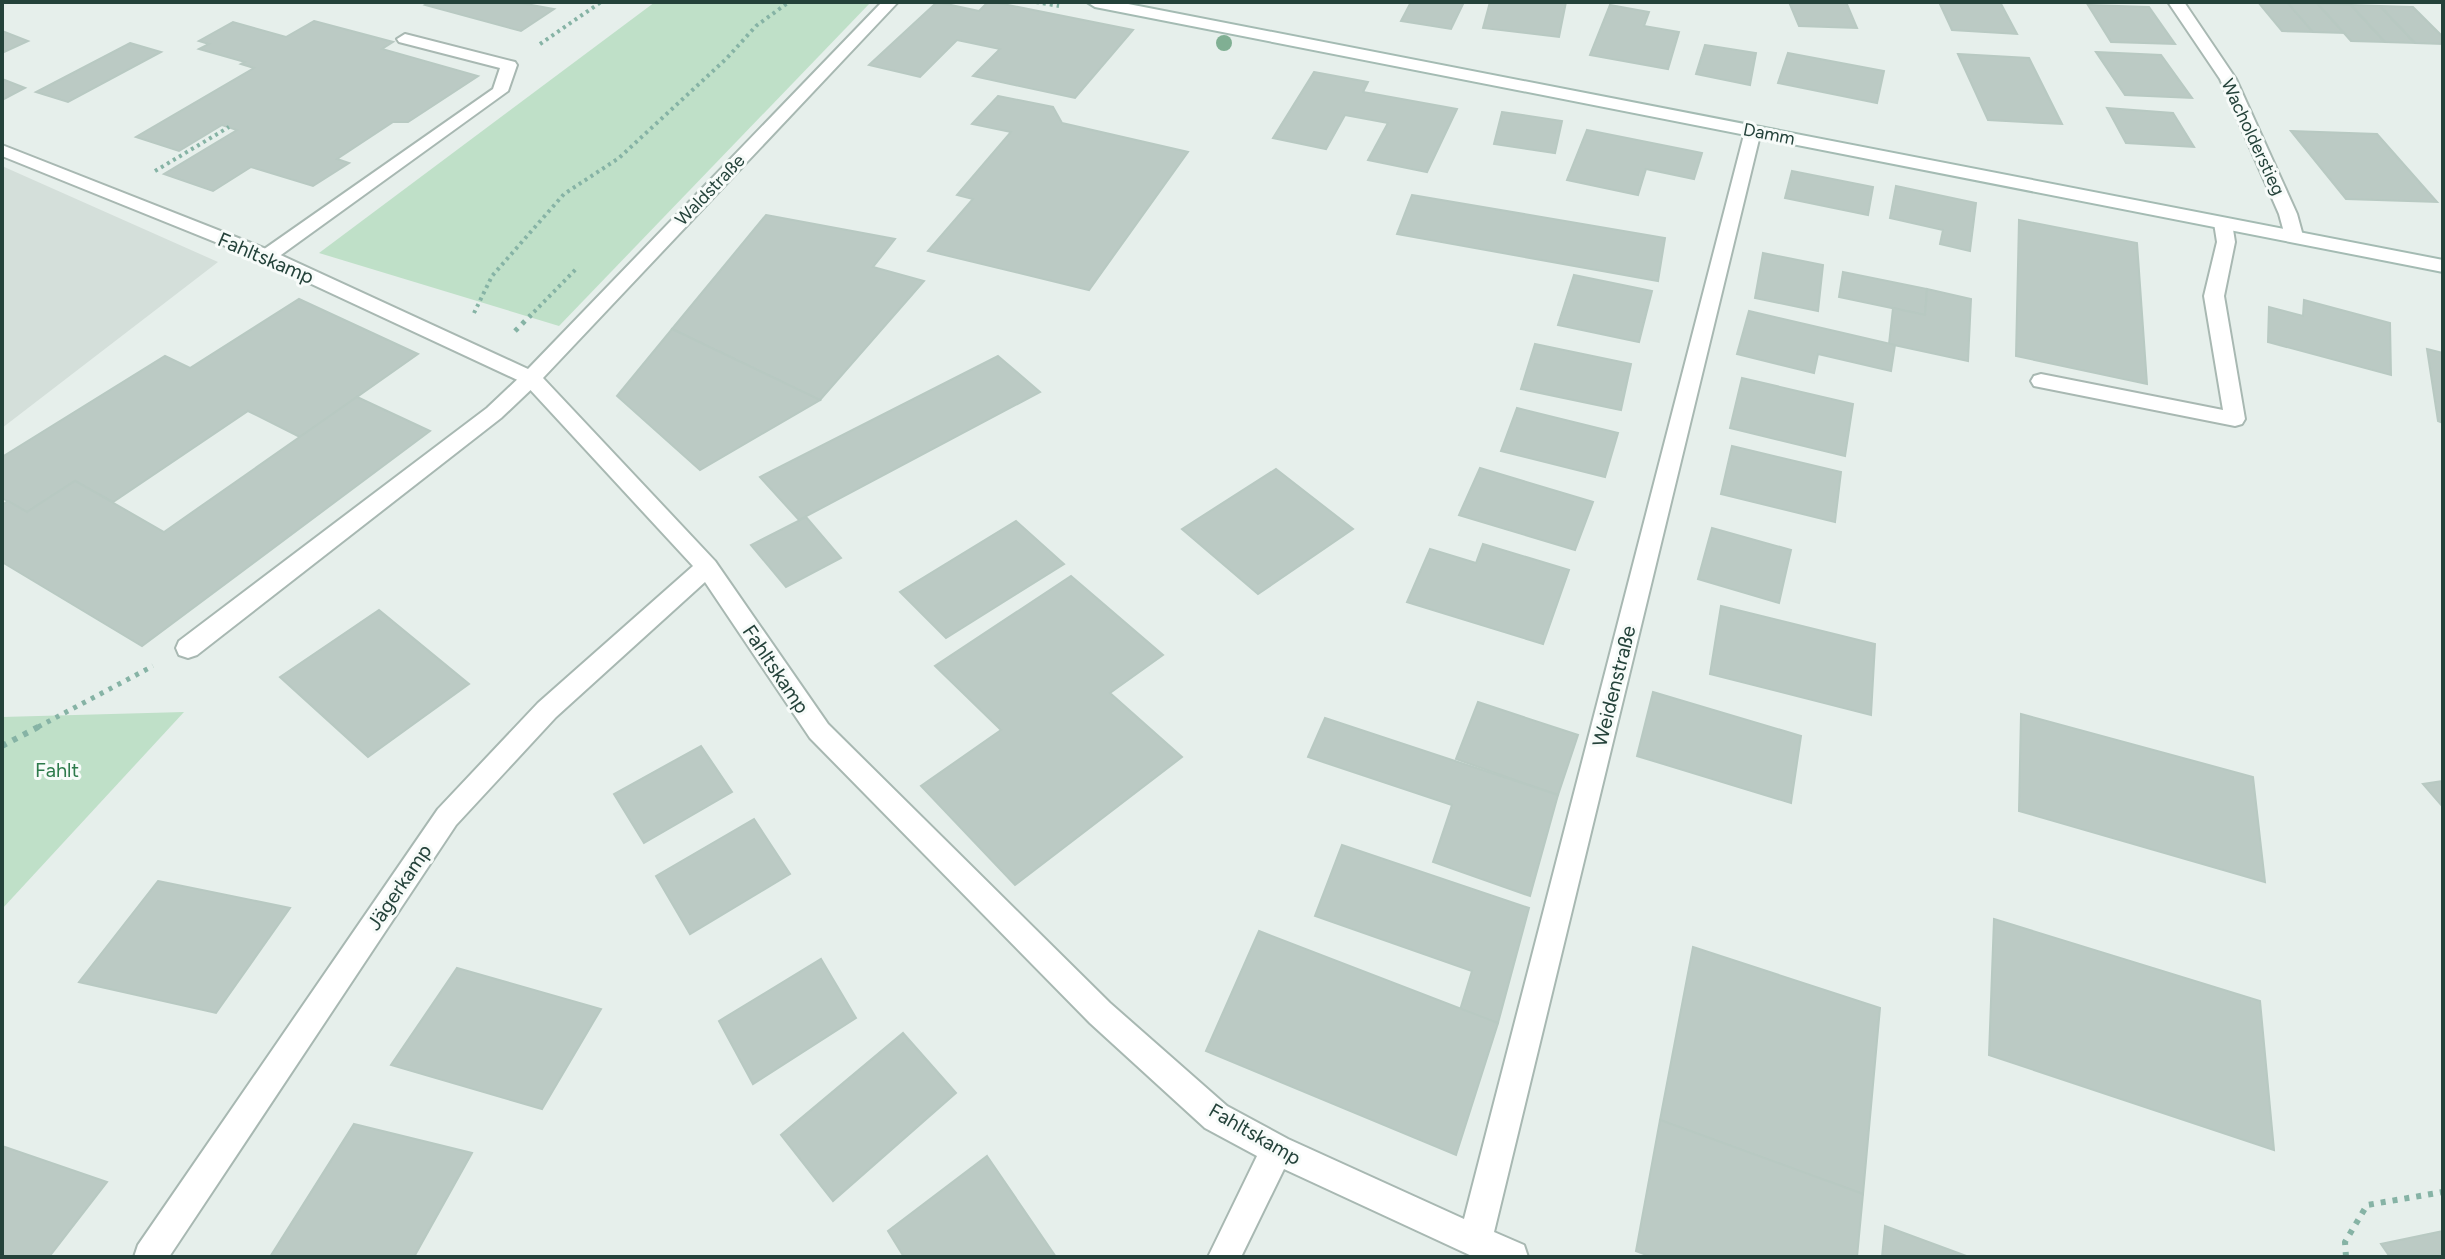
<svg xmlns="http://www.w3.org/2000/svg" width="2445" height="1259" font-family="Figtree,sans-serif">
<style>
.built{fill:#d4dfda}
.green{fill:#bfe0c8}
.building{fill:#bbcac4;stroke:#b8c9c2;stroke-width:2}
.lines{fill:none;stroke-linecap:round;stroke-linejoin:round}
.lane-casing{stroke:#a8b8b2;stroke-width:4}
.street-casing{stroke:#a8b8b2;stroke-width:4}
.secondary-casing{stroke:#a4bbb3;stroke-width:4}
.path-far2{stroke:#86b3a5;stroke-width:4;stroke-dasharray:3 4;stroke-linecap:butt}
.path-far1{stroke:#86b3a5;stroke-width:5;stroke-dasharray:4 6;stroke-linecap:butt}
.path{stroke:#86b3a5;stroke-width:6;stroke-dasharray:5 7;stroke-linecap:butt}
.lane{fill:#fff;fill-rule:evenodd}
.street{fill:#fff;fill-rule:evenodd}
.secondary{fill:#fff;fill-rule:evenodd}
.tree{fill:#80af93}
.labels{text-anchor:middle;stroke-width:6;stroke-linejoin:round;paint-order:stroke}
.far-street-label{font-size:18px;fill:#24423a;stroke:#f7fbf9}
.street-label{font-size:20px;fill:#24423a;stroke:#f7fbf9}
.park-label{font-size:20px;fill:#2d7a4b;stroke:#f7fbf9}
</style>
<rect width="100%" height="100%" fill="#e6efeb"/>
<polygon class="built" points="2,166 218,262 2,428"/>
<g class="green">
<polygon points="655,2 871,2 559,326 319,253"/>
<polygon points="184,712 2,909 2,717"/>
</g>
<g class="building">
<polygon points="430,2 515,2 554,9 521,31 425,5"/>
<polygon points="937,2 979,11 988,2 993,2 1133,30 1075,98 973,76 1000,49 957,40 920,77 869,65"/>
<polygon points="1411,2 1464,2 1451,29 1401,21"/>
<polygon points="1490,2 1566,2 1559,37 1483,28"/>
<polygon points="1789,2 1846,2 1857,28 1799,26"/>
<polygon points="1939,2 2000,2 2017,34 1952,30"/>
<polygon points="2258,2 2287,2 2313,32 2282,31"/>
<polygon points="2287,2 2316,2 2344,33 2313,32"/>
<polygon points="2317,3 2351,5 2385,42 2351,41"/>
<polygon points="1610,5 1649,12 1644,26 1679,32 1668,69 1590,55"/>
<polygon points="2088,5 2149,7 2175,44 2111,42"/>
<polygon points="2351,5 2380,6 2415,43 2385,42"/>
<polygon points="2380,6 2413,7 2443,37 2443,44 2415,43"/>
<polygon points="314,21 393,42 382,49 478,76 408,122 393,122 337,159 349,163 313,186 251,167 213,191 164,174 237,130 222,125 179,151 136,137 254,68 241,64 245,62 199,49 209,44 199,41 233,22 286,37"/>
<polygon points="2,31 28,41 2,53"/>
<polygon points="130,43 161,52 68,102 36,92"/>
<polygon points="1705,45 1756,53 1750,85 1696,74"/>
<polygon points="2096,52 2161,55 2192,98 2125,95"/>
<polygon points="1788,53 1884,71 1877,103 1778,83"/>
<polygon points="1958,54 2029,58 2062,124 1988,120"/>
<polygon points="1314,72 1368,82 1363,92 1457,109 1427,172 1368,160 1388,123 1345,115 1326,149 1273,138"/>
<polygon points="2,79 25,88 2,100"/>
<polygon points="998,96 1053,107 1062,123 1188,152 1089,290 928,251 973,199 957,195 1011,132 972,124"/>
<polygon points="2107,108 2173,113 2194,147 2126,143"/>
<polygon points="1502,112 1562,121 1555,153 1494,144"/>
<polygon points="1587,130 1702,153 1694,179 1646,169 1638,195 1567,180"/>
<polygon points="2291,131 2377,134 2437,202 2346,199"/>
<polygon points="1792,171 1873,187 1868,215 1785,198"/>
<polygon points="1896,186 1976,203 1970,251 1940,244 1943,230 1890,218"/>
<polygon points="1412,195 1665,238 1658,281 1397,234"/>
<polygon points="766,215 895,239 873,267 924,281 820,400 672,329"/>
<polygon points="2019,220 2137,243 2147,384 2016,356"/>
<polygon points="1763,253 1823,265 1818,311 1755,298"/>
<polygon points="1843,272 1927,289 1925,315 1839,297"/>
<polygon points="1574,275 1652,291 1639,342 1558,325"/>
<polygon points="1927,289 1971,299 1968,361 1889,344 1893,308 1925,315"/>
<polygon points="299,299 418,354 300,437 248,411 113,502 75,481 27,512 2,498 2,457 165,356 190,368"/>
<polygon points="2304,300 2390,323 2391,375 2268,342 2269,307 2303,316"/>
<polygon points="1749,311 1895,345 1891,371 1818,354 1814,373 1737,354"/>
<polygon points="672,329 820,400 700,470 617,396"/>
<polygon points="1535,344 1631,364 1621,410 1521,389"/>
<polygon points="2427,349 2443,353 2443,423 2438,421"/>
<polygon points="998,356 1040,392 799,520 760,477"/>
<polygon points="1742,378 1853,404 1845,456 1730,428"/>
<polygon points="357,397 430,431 142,646 2,562 2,505 8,501 27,512 75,481 164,532"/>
<polygon points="1517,408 1618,433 1605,477 1501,451"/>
<polygon points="1732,446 1841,472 1835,522 1721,494"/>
<polygon points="1480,468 1593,502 1575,550 1459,515"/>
<polygon points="1276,469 1353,529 1258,594 1182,529"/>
<polygon points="806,517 841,558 786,587 751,545"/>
<polygon points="1016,521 1064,564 946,638 900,592"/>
<polygon points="1712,528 1791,550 1779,603 1698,579"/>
<polygon points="1483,544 1569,570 1543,644 1407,602 1430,549 1476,563"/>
<polygon points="1071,576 1163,655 1110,693 1182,757 1015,885 921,786 1001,730 935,666"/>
<polygon points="1721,606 1875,644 1871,715 1710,674"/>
<polygon points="379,610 469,684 368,757 280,677"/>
<polygon points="1653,692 1801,736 1791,803 1637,756"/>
<polygon points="1478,702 1578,735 1558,795 1456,759"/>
<polygon points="2021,714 2253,777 2265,882 2019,811"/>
<polygon points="1325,718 1558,795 1530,896 1433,862 1452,805 1308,757"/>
<polygon points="701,746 732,792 644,843 614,794"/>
<polygon points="2443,781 2443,807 2423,784"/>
<polygon points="754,819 790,874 690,934 656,876"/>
<polygon points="1342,845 1529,908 1498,1023 1460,1010 1472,971 1315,916"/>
<polygon points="158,881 290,908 216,1013 79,982"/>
<polygon points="1994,919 2260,1001 2274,1150 1989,1055"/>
<polygon points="1259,931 1498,1023 1456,1155 1206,1051"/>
<polygon points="1693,947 1880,1008 1863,1194 1660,1120"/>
<polygon points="821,959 856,1018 753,1084 719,1021"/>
<polygon points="457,968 601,1009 542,1109 391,1065"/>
<polygon points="903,1033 956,1093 833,1201 781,1135"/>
<polygon points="1660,1120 1863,1194 1857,1257 1652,1257 1636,1251"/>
<polygon points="354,1124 472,1153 414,1257 270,1257"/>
<polygon points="2,1146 107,1182 49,1257 2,1257"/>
<polygon points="987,1156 1056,1257 904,1257 888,1231"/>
<polygon points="1885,1226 1969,1257 1882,1257"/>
<polygon points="2443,1231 2443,1257 2390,1257 2381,1244"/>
</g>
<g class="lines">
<g class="lane-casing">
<g id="lane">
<polygon points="405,34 515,62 517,65 508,91 274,260 260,260 258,256 260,252 493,89 500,68 399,42 397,39"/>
<polygon points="2223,218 2232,223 2235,242 2224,296 2245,419 2242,424 2235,426 2034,386 2031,381 2034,376 2041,374 2223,410 2204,296 2217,242 2214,223"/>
<polygon points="531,371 538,373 541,378 538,383 501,418 197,655 188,658 179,655 176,648 179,641 487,408 524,373"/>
</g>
</g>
<g class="street-casing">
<g id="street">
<polygon points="882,2 898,2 543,378 715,561 828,724 1110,1003 1227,1106 1288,1139 1464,1219 1745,131 1753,126 1761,131 1494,1232 1524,1245 1528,1257 1474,1257 1284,1169 1241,1257 1208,1257 1257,1156 1205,1128 1090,1023 810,738 705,582 556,717 456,825 169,1257 134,1257 138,1245 438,809 538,703 693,566 524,383 260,260 2,156 2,145 274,252 528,369"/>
<polygon points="2168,2 2184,2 2236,79 2297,214 2303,236 2301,240 2294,242 2285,236 2279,214 2220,79"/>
</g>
</g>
<g class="secondary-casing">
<polygon id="secondary" points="1087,2 1118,2 2443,260 2443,272 1095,7"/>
</g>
<g class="path-far2">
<polyline points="1036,2 1059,6"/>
<polyline points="540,44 601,2"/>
<polyline points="155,171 229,127"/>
<polyline points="474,313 492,276 564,194 619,158 727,58 756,26 789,2"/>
<polyline points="529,317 578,267"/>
</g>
<g class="path-far1">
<polyline points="515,331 531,315"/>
<polyline points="38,727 153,666"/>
</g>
<g class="path">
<polyline points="2,746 42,725"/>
<polyline points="2346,1257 2345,1242 2367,1205 2443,1192"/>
</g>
<use href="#lane" class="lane"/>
<use href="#street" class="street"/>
<use href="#secondary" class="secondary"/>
</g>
<circle class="tree" cx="1224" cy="43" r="8"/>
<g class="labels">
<g class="far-street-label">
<text transform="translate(1769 134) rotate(11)" y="6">Damm</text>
<text transform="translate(2253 137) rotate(65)" y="6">Wacholderstieg</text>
<text transform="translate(710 190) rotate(-46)" y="6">Waldstraße</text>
</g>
<g class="street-label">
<text transform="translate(266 258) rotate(23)" y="7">Fahltskamp</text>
<text transform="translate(776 669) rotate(56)" y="7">Fahltskamp</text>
<text transform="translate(1614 686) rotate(-76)" y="7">Weidenstraße</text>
<text transform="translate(399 887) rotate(-56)" y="7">Jägerkamp</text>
<text transform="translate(1255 1134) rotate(30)" y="7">Fahltskamp</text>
</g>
<g class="park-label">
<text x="57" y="777">Fahlt</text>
</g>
</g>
<rect width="2445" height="1259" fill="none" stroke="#24423a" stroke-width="8"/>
</svg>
